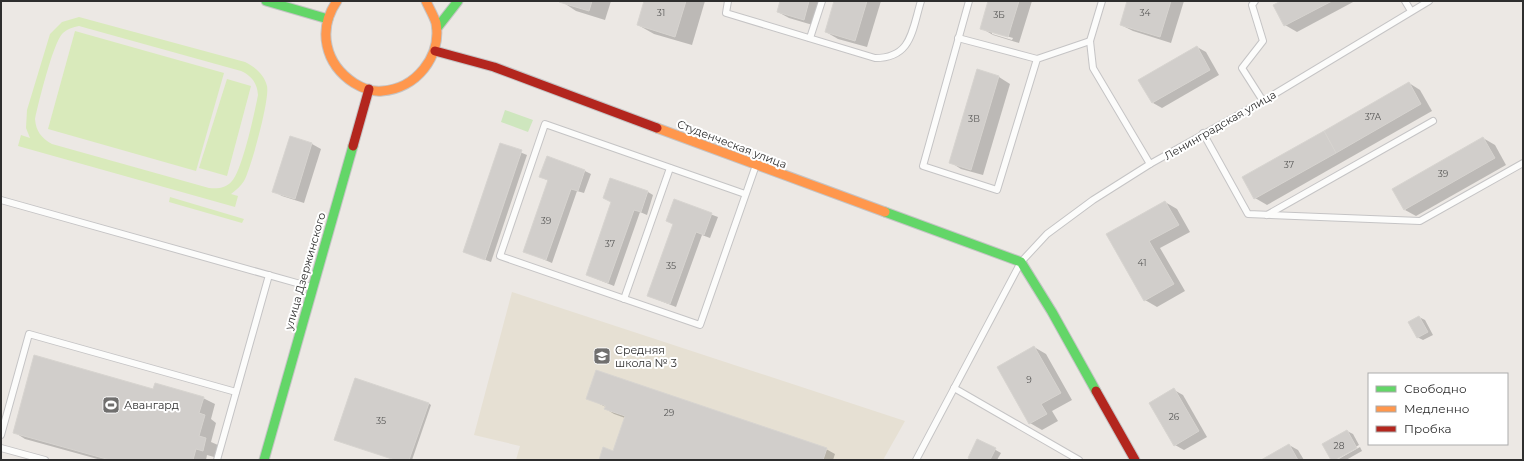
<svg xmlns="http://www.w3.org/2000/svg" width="1524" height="461" font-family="Montserrat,sans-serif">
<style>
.education{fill:#e6e0d3}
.green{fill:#cee6be}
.pitch{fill:#d9eabb;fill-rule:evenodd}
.shadow{fill:#0003;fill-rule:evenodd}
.building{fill:#d1cecb;stroke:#d7d4d0}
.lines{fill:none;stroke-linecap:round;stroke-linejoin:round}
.lane-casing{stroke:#c5c4c5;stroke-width:8}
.fast-casing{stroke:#c5c4c5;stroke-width:11}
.slow-casing{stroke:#c5c4c5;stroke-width:11}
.jam-casing{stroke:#c5c4c5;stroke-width:11}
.lane{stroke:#fcfcfb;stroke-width:6}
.fast{stroke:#63d668;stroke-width:9}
.slow{stroke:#ff974d;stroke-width:9}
.jam{stroke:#b3261e;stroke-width:9}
.labels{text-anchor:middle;stroke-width:4;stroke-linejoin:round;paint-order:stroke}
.number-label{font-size:9px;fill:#585857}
.street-label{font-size:11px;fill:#2e2e2e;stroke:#fff}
.poi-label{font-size:11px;fill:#2e2e2e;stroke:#fff;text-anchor:start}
</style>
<rect width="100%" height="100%" fill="#ece8e4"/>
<polygon class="education" points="512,292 905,421 883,460 516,460 520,446 474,435"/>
<polygon class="green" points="505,110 533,120 528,132 501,122"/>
<g class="pitch">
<path d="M79,17l166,45c10,5 19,12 22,24 3,13 -16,82 -23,95 -3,5 -8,9 -13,13l7,2 -3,11 -217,-61 3,-11 9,3 -4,-10 1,-18 23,-76 12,-12zM79,26l162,45c11,5 16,12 17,24 -3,16 -16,76 -26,86 -6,7 -14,8 -23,7l-157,-44c-11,-6 -16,-13 -17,-25 3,-15 18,-75 27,-85 5,-5 11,-7 17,-8z"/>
<polygon points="75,31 224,73 196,171 48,129"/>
<polygon points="227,79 251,86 227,176 199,168"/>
<polygon points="170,197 244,219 242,223 169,202"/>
</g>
<g class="shadow">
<polygon points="561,1 611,1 605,20 576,11"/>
<polygon points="645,1 705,1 692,45 654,34 638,25"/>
<polygon points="781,1 823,1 816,26 789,18 778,12"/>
<polygon points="835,1 881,1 867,47 838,39 826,32"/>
<path d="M989,1h43l-13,42 -26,-8 -12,-7zM992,32l21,6 -1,2 -20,-6z"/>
<polygon points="1129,1 1184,1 1171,43 1133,31 1121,25"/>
<polygon points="1283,1 1355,1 1297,32 1285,25"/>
<polygon points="1197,47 1206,52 1219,75 1162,108 1153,103"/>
<polygon points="977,71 999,77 1010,84 983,175 961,169 950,162"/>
<polygon points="1409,83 1420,90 1432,111 1267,205 1255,198"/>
<polygon points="290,137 312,144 321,149 304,203 282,196 273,191"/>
<polygon points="1483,138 1495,145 1506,165 1416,216 1405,210"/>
<polygon points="500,144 527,155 491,262 464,252"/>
<polygon points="585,171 591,174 584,193 577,191 552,263 524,251 549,181 541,177"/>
<polygon points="648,192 653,195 647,215 640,212 614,286 587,275 612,202 604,198"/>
<polygon points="675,201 718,217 710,238 702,235 676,307 648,296 674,224 667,221"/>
<polygon points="1165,202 1177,209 1190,232 1160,248 1185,291 1157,307 1145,300 1108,235"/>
<polygon points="1419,317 1425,320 1433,335 1423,340 1417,337"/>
<polygon points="1034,347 1046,354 1072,400 1052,411 1058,421 1042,430 1030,423"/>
<polygon points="154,390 203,398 215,404 211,419 216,423 211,442 218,445 214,457 207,455 206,460 101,460 25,439 14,432"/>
<polygon points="1174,390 1183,395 1207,437 1184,450 1175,445"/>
<polygon points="587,398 826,449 835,454 833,460 600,460 614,452 625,418 614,414 606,409 606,407"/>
<polygon points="428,403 431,405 412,460 395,460"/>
<polygon points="1347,431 1353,434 1359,445 1332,460"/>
<polygon points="978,440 1001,453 997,460 973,460"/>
<polygon points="1289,445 1298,450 1304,460 1263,460"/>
<polygon points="1360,447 1362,451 1346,460 1337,460"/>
</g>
<g class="building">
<polygon points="559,1 592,1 589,11 559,2"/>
<polygon points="644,1 686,1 675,37 637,25"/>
<polygon points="780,1 809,1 804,20 777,12"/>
<polygon points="834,1 867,1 855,41 825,32"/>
<polygon points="988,1 1019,1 1008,37 980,29"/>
<polygon points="1127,1 1171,1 1160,37 1120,25"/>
<polygon points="1281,1 1332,1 1284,26 1273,5"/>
<polygon points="1197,46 1210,70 1152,103 1138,80"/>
<polygon points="977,69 999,76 971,170 949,163"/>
<polygon points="1409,82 1421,104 1336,153 1324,131"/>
<polygon points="1324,131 1336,153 1254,199 1242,177"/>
<polygon points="290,136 312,143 295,199 272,192"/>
<polygon points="1483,137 1495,158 1404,210 1392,189"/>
<polygon points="500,143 522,150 485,260 463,252"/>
<polygon points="547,156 585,170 578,191 571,189 546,260 523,252 548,180 539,177"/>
<polygon points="610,178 648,191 641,212 634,210 608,283 586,275 611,202 603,198"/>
<polygon points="674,199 712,213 704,235 696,232 670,304 647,296 673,224 666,221"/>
<polygon points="1165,201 1179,225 1149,241 1174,284 1144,301 1106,234"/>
<polygon points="1419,316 1428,332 1417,338 1408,322"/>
<polygon points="1034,346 1061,393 1041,404 1047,414 1029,424 997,367"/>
<polygon points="34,355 153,389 155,383 204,397 199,413 205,415 199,436 206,438 203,451 196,449 193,460 110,460 13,433"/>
<polygon points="596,370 827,448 823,460 599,460 603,447 613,451 625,416 604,409 606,406 586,399"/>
<polygon points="355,378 429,403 409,460 395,460 334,440"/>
<polygon points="1174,388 1199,431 1174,446 1149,403"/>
<polygon points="1347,430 1357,448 1335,460 1331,460 1322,444"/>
<polygon points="977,439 996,448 990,460 971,460 968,458"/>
<polygon points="1289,444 1298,460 1261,460"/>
</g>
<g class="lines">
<g class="lane-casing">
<g id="lane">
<path d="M728,1l-2,12 149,45c37,0 37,-28 46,-57"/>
<polyline points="969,1 923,166 997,190 1037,59 1090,41"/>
<polyline points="1102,1 1090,41 1093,68 1150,164"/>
<polyline points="1255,1 1252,5 1263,41 1242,68 1263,101"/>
<polyline points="1405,1 1411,11"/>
<polyline points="810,38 822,1"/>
<polyline points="958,38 1037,59"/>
<polyline points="1203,133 1248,214 1420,221 1523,163"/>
<polyline points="745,194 545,124 500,256 700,325 756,165"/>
<polyline points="1,200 311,287"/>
<polyline points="1267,215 1433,121"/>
<polyline points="624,299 670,168"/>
<polyline points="954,388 1079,460"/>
<polyline points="1,435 29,334 236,392"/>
<polyline points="1,448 45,460"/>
<polyline points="217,460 269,275"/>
<polyline points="916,460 1021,262 1047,234 1093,200 1150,164 1263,101 1429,1"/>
</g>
</g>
<g class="fast-casing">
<g id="fast">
<polyline points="266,1 328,19"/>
<polyline points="437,28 458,1"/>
<polyline points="885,212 1021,262 1052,312 1096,391"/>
<polyline points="264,460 353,146"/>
</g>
</g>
<g class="slow-casing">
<g id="slow">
<path d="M337,1c-20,29 -12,63 17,82 8,5 18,9 28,8 34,-2 60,-35 54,-68 -2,-7 -7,-15 -10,-22"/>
<polyline points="657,128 885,212"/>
</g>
</g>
<g class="jam-casing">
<g id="jam">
<polyline points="435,51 494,67 657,128"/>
<polyline points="353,146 369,89"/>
<polyline points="1096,391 1135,460"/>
</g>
</g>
<use href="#lane" class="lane"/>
<use href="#fast" class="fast"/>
<use href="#slow" class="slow"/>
<use href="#jam" class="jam"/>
</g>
<defs>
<g id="school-square" transform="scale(0.9)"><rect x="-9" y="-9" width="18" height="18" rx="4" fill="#706f6e" stroke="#fff"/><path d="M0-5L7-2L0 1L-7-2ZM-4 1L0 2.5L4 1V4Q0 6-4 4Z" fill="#fff"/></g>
<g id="stadium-square" transform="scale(0.9)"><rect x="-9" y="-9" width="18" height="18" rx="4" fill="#706f6e" stroke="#fff"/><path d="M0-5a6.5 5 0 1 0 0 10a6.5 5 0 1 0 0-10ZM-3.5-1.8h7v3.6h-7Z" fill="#fff"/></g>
</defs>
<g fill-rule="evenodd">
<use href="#school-square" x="602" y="356"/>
<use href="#stadium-square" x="111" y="405"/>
</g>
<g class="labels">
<g class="number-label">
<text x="661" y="16">31</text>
<text x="1145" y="16">34</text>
<text x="999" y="18">3Б</text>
<text x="1373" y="120">37А</text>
<text x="974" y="122">3В</text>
<text x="1289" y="168">37</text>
<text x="1443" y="177">39</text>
<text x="546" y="224">39</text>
<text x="610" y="247">37</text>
<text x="1142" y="266">41</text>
<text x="671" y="269">35</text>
<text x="1029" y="383">9</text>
<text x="669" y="416">29</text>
<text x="1174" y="420">26</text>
<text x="381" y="424">35</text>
<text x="1339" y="449">28</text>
</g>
<g class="street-label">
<text transform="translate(1220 125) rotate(-30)" y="4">Ленинградская улица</text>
<text transform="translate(732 144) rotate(21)" y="4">Студенческая улица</text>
<text transform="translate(305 271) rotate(-74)" y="4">улица Дзержинского</text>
</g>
<g class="poi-label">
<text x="615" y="354">Средняя<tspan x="615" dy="13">школа № 3</tspan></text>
<text x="124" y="409">Авангард</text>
</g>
</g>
<rect width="1524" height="461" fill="none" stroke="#2e2e2e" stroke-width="4"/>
<rect x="1368" y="373" width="140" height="72" fill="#ffffff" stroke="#ababab"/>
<rect x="1376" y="386" width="20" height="6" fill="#63d668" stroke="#ababab"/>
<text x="1404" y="393" font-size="12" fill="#2e2e2e">Свободно</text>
<rect x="1376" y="406" width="20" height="6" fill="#ff974d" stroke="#ababab"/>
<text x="1404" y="413" font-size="12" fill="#2e2e2e">Медленно</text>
<rect x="1376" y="426" width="20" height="6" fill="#b3261e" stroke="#ababab"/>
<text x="1404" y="433" font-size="12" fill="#2e2e2e">Пробка</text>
</svg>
